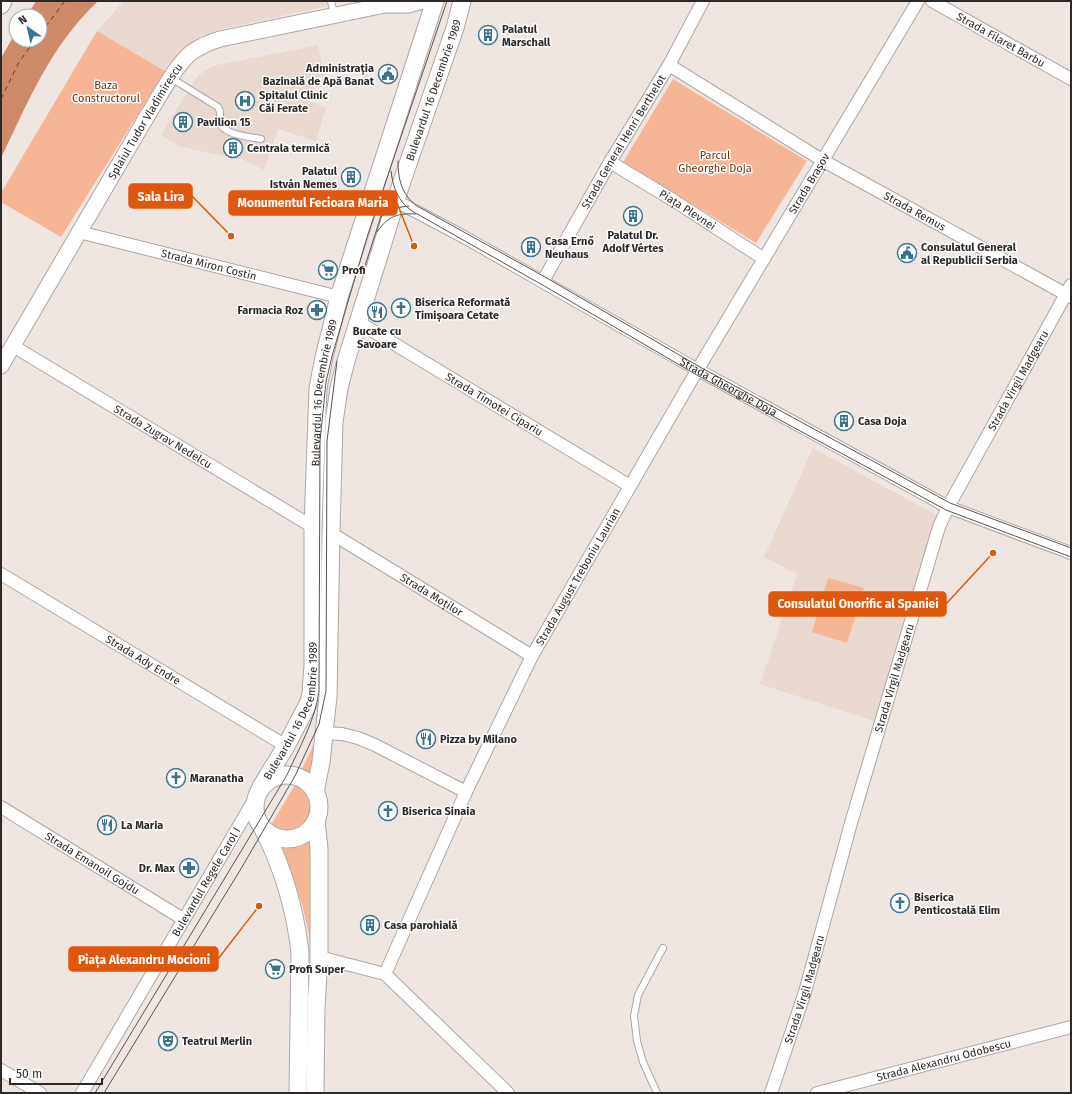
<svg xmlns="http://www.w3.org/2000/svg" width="1072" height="1094" font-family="'Fira Sans',sans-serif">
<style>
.built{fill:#e8d8d0}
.green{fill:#f6b695}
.water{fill:#cf8b68}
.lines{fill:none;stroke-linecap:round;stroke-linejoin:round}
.ferry{stroke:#73340c;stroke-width:1;stroke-dasharray:5 4;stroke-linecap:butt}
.service-casing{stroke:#aea6a2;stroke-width:8}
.minor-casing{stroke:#aea6a2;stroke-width:14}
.tertiary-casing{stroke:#aea6a2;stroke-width:17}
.secondary-casing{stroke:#aea6a2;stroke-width:19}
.service{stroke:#fff;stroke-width:6}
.minor{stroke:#fff;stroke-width:12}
.tertiary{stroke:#fff;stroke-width:15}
.secondary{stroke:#fff;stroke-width:17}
.tram{stroke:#595452;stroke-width:1}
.labels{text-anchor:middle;stroke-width:3;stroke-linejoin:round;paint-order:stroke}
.poi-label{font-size:11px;font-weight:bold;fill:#2d2928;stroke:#fff;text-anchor:start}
.street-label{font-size:11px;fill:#2d2928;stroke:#fff}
.park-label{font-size:11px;fill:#703108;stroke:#fff}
.leader{fill:none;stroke:#df570d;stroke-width:1.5}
.callout-dot{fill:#df570d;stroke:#fff;stroke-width:1.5}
.callout{fill:#df570d;stroke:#df570d;stroke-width:1.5}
.callout-label{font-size:12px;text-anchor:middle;font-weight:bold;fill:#fff}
</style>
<rect width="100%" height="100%" fill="#efe6e2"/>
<g class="built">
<polygon points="125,1 333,1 333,5 216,30 201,36 186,46 178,53 165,71 97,31 119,6"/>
<polygon points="318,45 324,76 312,78 315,91 294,95 326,108 316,141 278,129 264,170 244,160 181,147 161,135 194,81 199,75 209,68 217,65"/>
<polygon points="813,448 938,516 880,723 760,684 797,574 764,557"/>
</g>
<g class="green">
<polygon points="97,31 165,71 61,237 1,202 1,193"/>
<polygon points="673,79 807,161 756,243 623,162"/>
<polygon points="828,578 864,588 847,643 812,632"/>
<polygon points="319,734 311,776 301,771"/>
<path d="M295,785c34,18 9,61 -24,40z"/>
<path d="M314,837l-4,102 -8,-35 -21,-56c13,1 22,-3 33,-11z"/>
</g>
<path class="water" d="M36,1h62c-48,46 -69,99 -97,157v-100l15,-26v8h24v-24h-13z"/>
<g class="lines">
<g class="ferry">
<polyline points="40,34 65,1"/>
<polyline points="1,99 19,62 35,40"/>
</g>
<g class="service-casing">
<g id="service">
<polyline points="331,1 334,14"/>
<path d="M171,78l47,29c4,6 1,11 2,16 4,12 31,14 41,16"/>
<polyline points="657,1093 643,1062 637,1041 634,1016 638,995 663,948"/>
</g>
</g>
<g class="minor-casing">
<g id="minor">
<path id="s1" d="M932,1l139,78"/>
<path id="s2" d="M669,65l153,95 249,137"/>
<path id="s3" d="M610,162l63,38 91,59"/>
<path id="s4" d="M396,201l68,36 234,133 250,137 123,46"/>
<path id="s5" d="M79,232l260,65"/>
<path id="s6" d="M543,281l67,-119 59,-97 34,-64"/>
<path id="s7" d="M358,322l272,164"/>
<path id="s8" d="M13,346l300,181"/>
<path id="s9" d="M331,533l201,123"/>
<path id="s10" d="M1,574l285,172"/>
<polyline points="324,733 342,734 358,738 375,745 466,792"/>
<path id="s11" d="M1,807l182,112"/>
<polyline points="319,957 385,974 508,1093"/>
<path id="s12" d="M385,974l81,-182 66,-136 163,-282 223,-373"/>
<polyline points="1,1070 40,1093"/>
<path id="s13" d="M82,1093l175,-298"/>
<path id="s14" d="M771,1093l34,-101 46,-169 88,-296 9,-20 123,-222"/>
<path id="s15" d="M817,1093l254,-66"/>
</g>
</g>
<g class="tertiary-casing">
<g id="tertiary">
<path id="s16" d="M1,366l145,-248c11,-17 30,-54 46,-66 9,-6 18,-10 28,-13l165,-34h23l15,-4"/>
</g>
</g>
<g class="secondary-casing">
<g id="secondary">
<polyline points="1,5 3,1"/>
<circle cx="287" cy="807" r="32"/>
<path id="s17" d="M261,787l25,-41 23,-44 2,-9 2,-28v-138l5,-139 6,-31 15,-60 96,-296"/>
<path id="s18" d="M315,792l6,-30 7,-66 3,-163 3,-111 5,-34 7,-27 36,-115 19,-62 54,-156 7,-27"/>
<path d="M264,831c19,37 31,79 36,121l-2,141"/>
<polyline points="315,1093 316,1008 319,957 319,849 316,820"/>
</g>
</g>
<use href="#service" class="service"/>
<use href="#minor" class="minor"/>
<use href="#tertiary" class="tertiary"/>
<use href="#secondary" class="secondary"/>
<g class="tram">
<path d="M398,161c0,19 4,34 19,45l128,71 155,90 250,136 121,45"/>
<path d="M391,171c2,17 7,30 21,40l134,76 149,87 251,136 125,47"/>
<path d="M380,218c8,-8 18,-11 29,-12"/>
<path d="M377,232c11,-16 20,-19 39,-18"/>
<polyline points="363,272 383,210"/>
<path d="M95,1093l192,-318c12,-27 28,-54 32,-84l1,-250 6,-59 6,-26 36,-122 79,-233"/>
<polyline points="104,1093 242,867 295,776 319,724 326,691 327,441 337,361"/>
</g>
</g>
<defs>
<g id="building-ring" transform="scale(1)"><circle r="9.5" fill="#fff" stroke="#3b748e" stroke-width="1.5"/><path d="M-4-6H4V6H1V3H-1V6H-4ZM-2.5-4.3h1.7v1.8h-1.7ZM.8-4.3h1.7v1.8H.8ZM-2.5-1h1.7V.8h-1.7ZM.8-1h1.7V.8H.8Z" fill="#3b748e"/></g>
<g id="civic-ring" transform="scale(1)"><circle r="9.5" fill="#fff" stroke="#3b748e" stroke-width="1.5"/><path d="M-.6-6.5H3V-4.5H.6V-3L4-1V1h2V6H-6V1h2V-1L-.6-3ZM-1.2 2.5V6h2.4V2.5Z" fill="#3b748e"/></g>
<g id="hospital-ring" transform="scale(1)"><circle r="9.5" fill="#fff" stroke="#3b748e" stroke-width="1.5"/><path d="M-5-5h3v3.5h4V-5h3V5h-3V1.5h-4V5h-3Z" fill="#3b748e"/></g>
<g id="supermarket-ring" transform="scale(1)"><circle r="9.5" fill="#fff" stroke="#3b748e" stroke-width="1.5"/><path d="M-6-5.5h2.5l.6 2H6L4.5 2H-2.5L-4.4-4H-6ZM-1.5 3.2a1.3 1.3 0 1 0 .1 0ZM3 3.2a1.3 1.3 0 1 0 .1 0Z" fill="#3b748e"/></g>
<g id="church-ring" transform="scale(1)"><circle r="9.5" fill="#fff" stroke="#3b748e" stroke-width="1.5"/><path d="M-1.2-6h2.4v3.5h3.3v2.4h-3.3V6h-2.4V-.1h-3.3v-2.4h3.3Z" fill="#3b748e"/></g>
<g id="pharmacy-ring" transform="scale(1)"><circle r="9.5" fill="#fff" stroke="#3b748e" stroke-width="1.5"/><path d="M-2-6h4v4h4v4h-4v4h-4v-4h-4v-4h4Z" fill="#3b748e"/></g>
<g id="restaurant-ring" transform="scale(1)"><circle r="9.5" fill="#fff" stroke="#3b748e" stroke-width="1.5"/><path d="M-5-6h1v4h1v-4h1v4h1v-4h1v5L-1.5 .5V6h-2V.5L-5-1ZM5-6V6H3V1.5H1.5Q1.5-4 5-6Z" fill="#3b748e"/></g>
<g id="theatre-ring" transform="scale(1)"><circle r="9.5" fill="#fff" stroke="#3b748e" stroke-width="1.5"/><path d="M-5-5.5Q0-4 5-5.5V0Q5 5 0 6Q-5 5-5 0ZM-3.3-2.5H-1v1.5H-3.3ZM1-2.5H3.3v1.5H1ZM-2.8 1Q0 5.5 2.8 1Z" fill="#3b748e"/></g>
</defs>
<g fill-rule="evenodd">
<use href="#building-ring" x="488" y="35"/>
<use href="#civic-ring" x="388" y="74"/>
<use href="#hospital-ring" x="245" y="101"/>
<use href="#building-ring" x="183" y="122"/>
<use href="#building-ring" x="233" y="148"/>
<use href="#building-ring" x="351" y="177"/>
<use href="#building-ring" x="633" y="216"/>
<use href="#building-ring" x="531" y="247"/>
<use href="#civic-ring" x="907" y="253"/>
<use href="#supermarket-ring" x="328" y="270"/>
<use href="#church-ring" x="401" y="308"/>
<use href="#pharmacy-ring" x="317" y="310"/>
<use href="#restaurant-ring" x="377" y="312"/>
<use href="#building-ring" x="844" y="421"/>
<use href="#restaurant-ring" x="426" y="739"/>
<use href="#church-ring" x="176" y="778"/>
<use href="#church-ring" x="388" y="811"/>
<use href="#restaurant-ring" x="107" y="825"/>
<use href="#pharmacy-ring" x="189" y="868"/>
<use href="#church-ring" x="900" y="903"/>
<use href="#building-ring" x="370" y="925"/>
<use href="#supermarket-ring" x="275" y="969"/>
<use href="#theatre-ring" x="168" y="1041"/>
</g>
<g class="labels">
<g class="poi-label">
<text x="502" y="33">Palatul<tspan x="502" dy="13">Marschall</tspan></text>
<text x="374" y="72" text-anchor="end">Administrația<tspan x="374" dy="13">Bazinală de Apă Banat</tspan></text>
<text x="259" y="99">Spitalul Clinic<tspan x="259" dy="13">Căi Ferate</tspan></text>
<text x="197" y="126">Pavilion 15</text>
<text x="247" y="152">Centrala termică</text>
<text x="337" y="175" text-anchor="end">Palatul<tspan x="337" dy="13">István Nemes</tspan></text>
<text x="633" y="239" text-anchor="middle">Palatul Dr.<tspan x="633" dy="13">Adolf Vértes</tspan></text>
<text x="545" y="245">Casa Ernő<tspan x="545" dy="13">Neuhaus</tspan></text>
<text x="921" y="251">Consulatul General<tspan x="921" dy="13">al Republicii Serbia</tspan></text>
<text x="342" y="274">Profi</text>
<text x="415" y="306">Biserica Reformată<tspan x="415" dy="13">Timișoara Cetate</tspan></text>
<text x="303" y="314" text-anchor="end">Farmacia Roz</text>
<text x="377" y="335" text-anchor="middle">Bucate cu<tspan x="377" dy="13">Savoare</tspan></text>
<text x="858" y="425">Casa Doja</text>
<text x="440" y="743">Pizza by Milano</text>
<text x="190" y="782">Maranatha</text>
<text x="402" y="815">Biserica Sinaia</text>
<text x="121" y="829">La Maria</text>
<text x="175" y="872" text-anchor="end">Dr. Max</text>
<text x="914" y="901">Biserica<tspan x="914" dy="13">Penticostală Elim</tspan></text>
<text x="384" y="929">Casa parohială</text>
<text x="289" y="973">Profi Super</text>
<text x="182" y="1045">Teatrul Merlin</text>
</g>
<g class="street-label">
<text dy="4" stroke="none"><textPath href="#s1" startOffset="79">Strada Filaret Barbu</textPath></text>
<text dy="4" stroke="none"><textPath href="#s18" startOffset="718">Bulevardul 16 Decembrie 1989</textPath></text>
<text dy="4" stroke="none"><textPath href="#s16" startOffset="284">Splaiul Tudor Vladimirescu</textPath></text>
<text dy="4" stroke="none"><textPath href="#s6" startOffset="161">Strada General Henri Berthelot</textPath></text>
<text dy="4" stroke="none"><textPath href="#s12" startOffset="898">Strada Brașov</textPath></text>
<text dy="4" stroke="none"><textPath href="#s3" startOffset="91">Piața Plevnei</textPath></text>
<text dy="4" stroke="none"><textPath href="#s2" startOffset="286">Strada Remus</textPath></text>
<text dy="4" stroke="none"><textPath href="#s5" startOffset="134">Strada Miron Costin</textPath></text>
<text dy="4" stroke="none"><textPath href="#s14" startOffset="757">Strada Virgil Madgearu</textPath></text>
<text dy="4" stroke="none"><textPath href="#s4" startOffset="381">Strada Gheorghe Doja</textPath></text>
<text dy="4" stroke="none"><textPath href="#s17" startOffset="408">Bulevardul 16 Decembrie 1989</textPath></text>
<text dy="4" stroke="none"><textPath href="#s7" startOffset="159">Strada Timotei Cipariu</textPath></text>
<text dy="4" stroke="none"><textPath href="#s8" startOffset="175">Strada Zugrav Nedelcu</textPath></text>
<text dy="4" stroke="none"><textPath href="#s12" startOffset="442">Strada August Treboniu Laurian</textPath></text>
<text dy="4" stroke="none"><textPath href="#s9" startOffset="118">Strada Moților</textPath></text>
<text dy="4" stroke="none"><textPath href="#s10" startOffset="166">Strada Ady Endre</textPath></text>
<text dy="4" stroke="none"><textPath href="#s14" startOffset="433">Strada Virgil Madgearu</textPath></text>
<text dy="4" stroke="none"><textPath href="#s17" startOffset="84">Bulevardul 16 Decembrie 1989</textPath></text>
<text dy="4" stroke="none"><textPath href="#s11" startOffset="107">Strada Emanoil Gojdu</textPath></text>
<text dy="4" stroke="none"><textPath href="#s13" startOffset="245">Bulevardul Regele Carol I</textPath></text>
<text dy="4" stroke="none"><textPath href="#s14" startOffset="109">Strada Virgil Madgearu</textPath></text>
<text dy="4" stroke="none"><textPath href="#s15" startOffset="131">Strada Alexandru Odobescu</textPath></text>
</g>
<g class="park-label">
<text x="106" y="89">Baza<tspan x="106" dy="13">Constructorul</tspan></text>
<text x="715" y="159">Parcul<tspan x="715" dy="13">Gheorghe Doja</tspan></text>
</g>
</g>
<path class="leader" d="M231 236L192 196M414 246L397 203M993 553L946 604M259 906L218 959"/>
<g class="callout-dot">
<circle cx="231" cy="236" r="4"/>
<circle cx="414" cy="246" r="4"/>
<circle cx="993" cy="553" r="4"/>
<circle cx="259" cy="906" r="4"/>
</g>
<g class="callout">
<rect x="129" y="184" width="63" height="24" rx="4"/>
<rect x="229" y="191" width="168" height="24" rx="4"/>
<rect x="769" y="592" width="177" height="24" rx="4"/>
<rect x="69" y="947" width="149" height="24" rx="4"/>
</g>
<g class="callout-label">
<text x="161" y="201">Sala Lira</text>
<text x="313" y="207">Monumentul Fecioara Maria</text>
<text x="858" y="608">Consulatul Onorific al Spaniei</text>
<text x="144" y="964">Piața Alexandru Mocioni</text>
</g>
<rect width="1072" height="1094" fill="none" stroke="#2d2928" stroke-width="4"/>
<g transform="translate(28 28) rotate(326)"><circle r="19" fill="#ffffff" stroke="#aba9a9"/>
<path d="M0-3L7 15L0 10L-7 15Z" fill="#3b748e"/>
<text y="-6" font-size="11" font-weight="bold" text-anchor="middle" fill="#2d2928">N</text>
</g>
<path d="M10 1078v6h92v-6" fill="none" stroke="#2d2928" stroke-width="2"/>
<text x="16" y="1078" font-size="12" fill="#2d2928" stroke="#ffffff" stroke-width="3" paint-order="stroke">50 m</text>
</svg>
